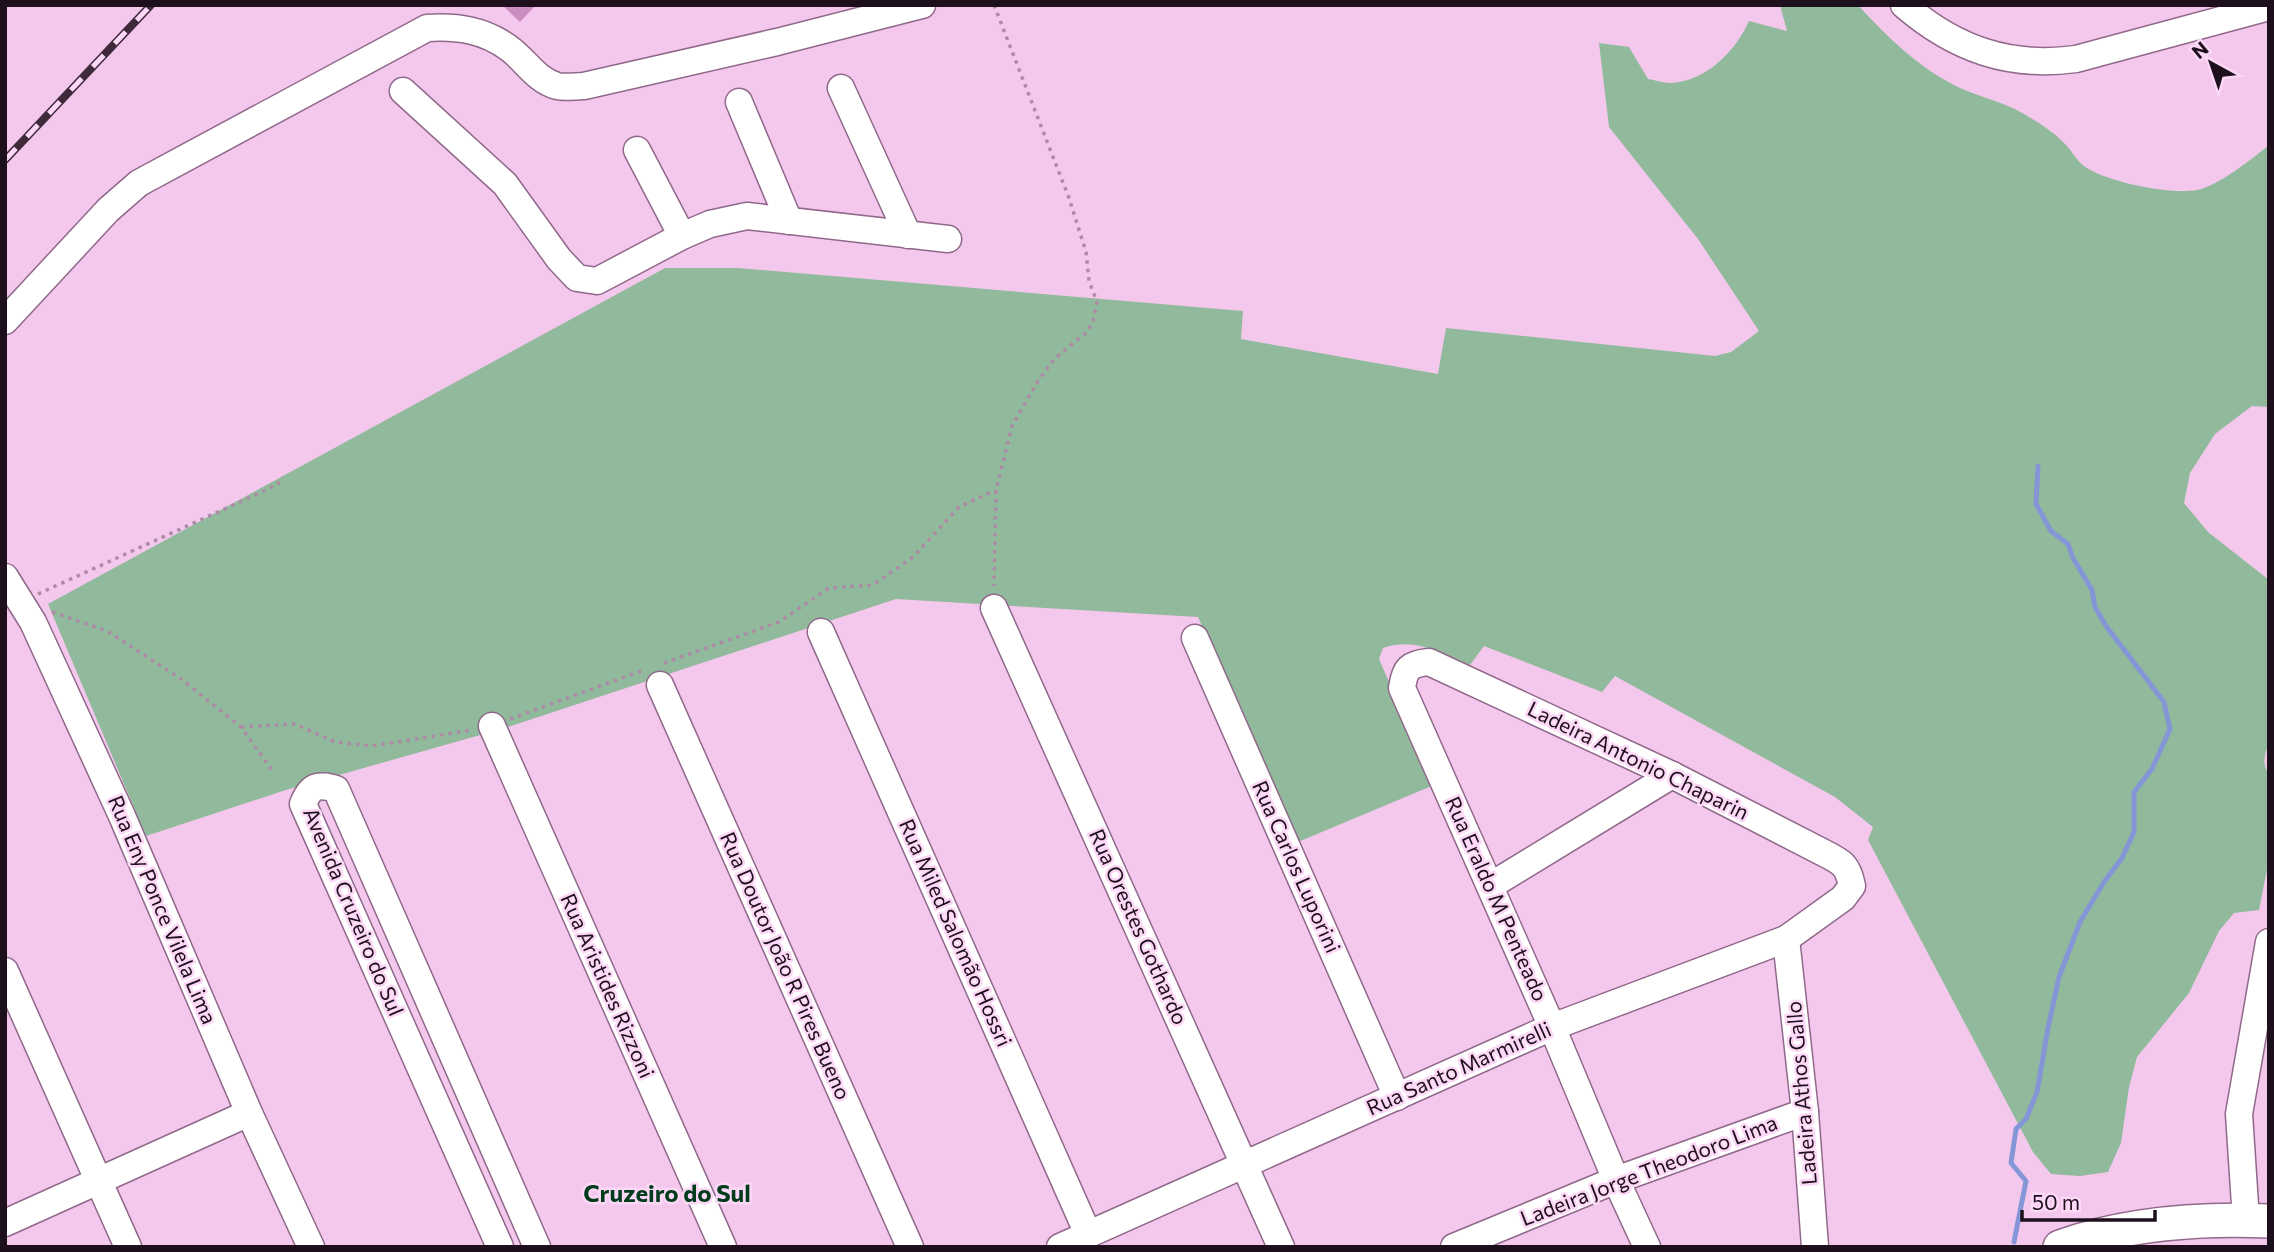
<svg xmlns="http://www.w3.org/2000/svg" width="2274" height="1252" font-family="Commissioner,sans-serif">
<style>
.green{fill:#90ba9b}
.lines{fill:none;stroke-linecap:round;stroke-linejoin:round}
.stream{stroke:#8596d7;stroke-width:5}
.building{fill:#cb8ec1}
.minor-casing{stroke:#90698a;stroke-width:29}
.major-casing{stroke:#90698a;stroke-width:36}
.path{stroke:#ad8ba7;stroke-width:3.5;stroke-dasharray:3.5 5;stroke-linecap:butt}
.minor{stroke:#fff;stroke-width:26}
.major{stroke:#fff;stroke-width:33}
.rail-casing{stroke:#3e2a3b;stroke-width:8}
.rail{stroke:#fcd8f6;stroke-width:5;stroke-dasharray:16;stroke-linecap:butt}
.labels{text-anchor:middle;stroke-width:5;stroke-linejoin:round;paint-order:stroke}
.street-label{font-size:21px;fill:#1e0f1c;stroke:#fcd8f6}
.quarter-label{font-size:24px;font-weight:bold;fill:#003b1b;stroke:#fcd8f6}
</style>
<rect width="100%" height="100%" fill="#f4c8ec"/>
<path class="green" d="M1780,5h78c30,33 62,64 102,83 18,8 38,13 55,21 16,9 35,20 48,33 8,7 13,18 21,24 22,16 86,29 113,24 21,-4 55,-31 72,-45v262l-17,-1 -37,28 -25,39 -6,30 24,29 61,48v164c-5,10 -7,21 0,30v85l-10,51 -25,3 -15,18 -30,62 -52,64 -8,30 -8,56 -13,29 -28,4 -29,-2 -18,-22 -165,-312 5,-13 -38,-30 -220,-121 -13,16 -118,-46 -14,19c-29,-12 -55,-28 -87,-17l-4,11 55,126 -136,57 -100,-225 -302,-18 -391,129 -219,62 -140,46 -98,-232 617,-336h73l505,43 -2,28 197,35 8,-46 269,28 16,-4 28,-21 -61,-92 -89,-112 -10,-84 30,4 19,32c7,1 15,4 22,4 35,-1 65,-31 79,-62l38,10z"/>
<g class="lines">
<polyline class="stream" points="2014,1242 2026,1181 2011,1163 2016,1129 2026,1119 2037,1092 2048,1028 2059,977 2080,922 2104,882 2122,858 2134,832 2134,792 2152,769 2170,729 2164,702 2106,626 2095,607 2092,590 2073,558 2068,544 2051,531 2036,504 2038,466"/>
</g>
<polygon class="building" points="502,5 536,5 520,22"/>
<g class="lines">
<g class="minor-casing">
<g id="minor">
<path d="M1904,5c51,44 105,63 172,54l193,-52"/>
<polyline points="841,88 908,235"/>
<polyline points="403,91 505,184 559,259 577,278 597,281 682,236 710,224 747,216 948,239"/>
<polyline points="739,102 789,221"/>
<polyline points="637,150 682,236"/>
<path d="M5,321l103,-111 31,-27 288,-155c31,-2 58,2 83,21 16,12 26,31 47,37 8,2 19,0 27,0l193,-44 145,-37"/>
<polyline points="5,577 33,622 122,816 249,1113 311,1247"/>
<polyline points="994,608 1281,1247"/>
<polyline points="821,632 1088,1234"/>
<polyline points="1195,638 1397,1097"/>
<polyline points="660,685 910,1247"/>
<polyline points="492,726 723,1247"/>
<polyline points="1490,886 1672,775"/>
<polyline points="1786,939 1805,1112 1815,1247"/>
<polyline points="5,971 128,1247"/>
<polyline points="2246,1220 2239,1114 2269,942"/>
<polyline points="5,1223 249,1113"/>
<path d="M500,1247l-197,-443c8,-19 14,-20 33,-15l201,458"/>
<path d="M1060,1247l492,-220 234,-88 57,-41 9,-12c-4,-21 -10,-24 -28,-33l-152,-78 -243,-113c-20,2 -24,6 -27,26l150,339 64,153 31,67"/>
<polyline points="1454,1247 1616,1180 1805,1112"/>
</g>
</g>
<g class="major-casing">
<path id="major" d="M2060,1247c67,-24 138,-29 209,-26"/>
</g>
<g class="path">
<polyline points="994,5 1069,198 1086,252 1089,281 1097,302 1093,321 1087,332 1054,359 1038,381 1012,426 996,490 994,586"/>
<polyline points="38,594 277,485 283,477"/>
<polyline points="52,612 107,631 181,679 241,727 274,773"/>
<polyline points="664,663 779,622 829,588 873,585 913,557 959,507 996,490"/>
<polyline points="510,719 644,670"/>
<polyline points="241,727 295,724 335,742 371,746 472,730"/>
</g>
<use href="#minor" class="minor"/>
<use href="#major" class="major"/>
<g class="rail-casing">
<polyline id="rail" points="5,160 151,5"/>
</g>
<use href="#rail" class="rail"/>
</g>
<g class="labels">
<g class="street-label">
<text transform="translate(1638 761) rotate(26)" y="7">Ladeira Antonio Chaparin</text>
<text transform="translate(1296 867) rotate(66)" y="7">Rua Carlos Luporini</text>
<text transform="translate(1496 899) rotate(66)" y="7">Rua Eraldo M Penteado</text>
<text transform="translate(162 910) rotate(67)" y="7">Rua Eny Ponce Vilela Lima</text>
<text transform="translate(353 912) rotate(67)" y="7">Avenida Cruzeiro do Sul</text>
<text transform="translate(1138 927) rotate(66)" y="7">Rua Orestes Gothardo</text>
<text transform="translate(955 933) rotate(66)" y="7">Rua Miled Salomão Hossri</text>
<text transform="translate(785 966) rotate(66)" y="7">Rua Doutor João R Pires Bueno</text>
<text transform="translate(607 986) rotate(66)" y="7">Rua Aristides Rizzoni</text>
<text transform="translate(1459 1069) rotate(-24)" y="7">Rua Santo Marmirelli</text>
<text transform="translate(1802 1093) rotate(-95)" y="7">Ladeira Athos Gallo</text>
<text transform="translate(1649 1171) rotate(-21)" y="7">Ladeira Jorge Theodoro Lima</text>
</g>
<g class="quarter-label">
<text x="667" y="1202">Cruzeiro do Sul</text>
</g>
</g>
<rect width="2274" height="1252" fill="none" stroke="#1e0f1c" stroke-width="14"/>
<g transform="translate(2211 63) rotate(320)" stroke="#fcd8f6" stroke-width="5" paint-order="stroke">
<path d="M0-5L12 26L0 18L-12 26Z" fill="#1e0f1c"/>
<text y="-10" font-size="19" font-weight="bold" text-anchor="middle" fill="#1e0f1c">N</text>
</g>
<path d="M2022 1210v10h133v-10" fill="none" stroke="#1e0f1c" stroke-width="3.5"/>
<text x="2032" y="1210" font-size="21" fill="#1e0f1c" stroke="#fcd8f6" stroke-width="5" paint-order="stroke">50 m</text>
</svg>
